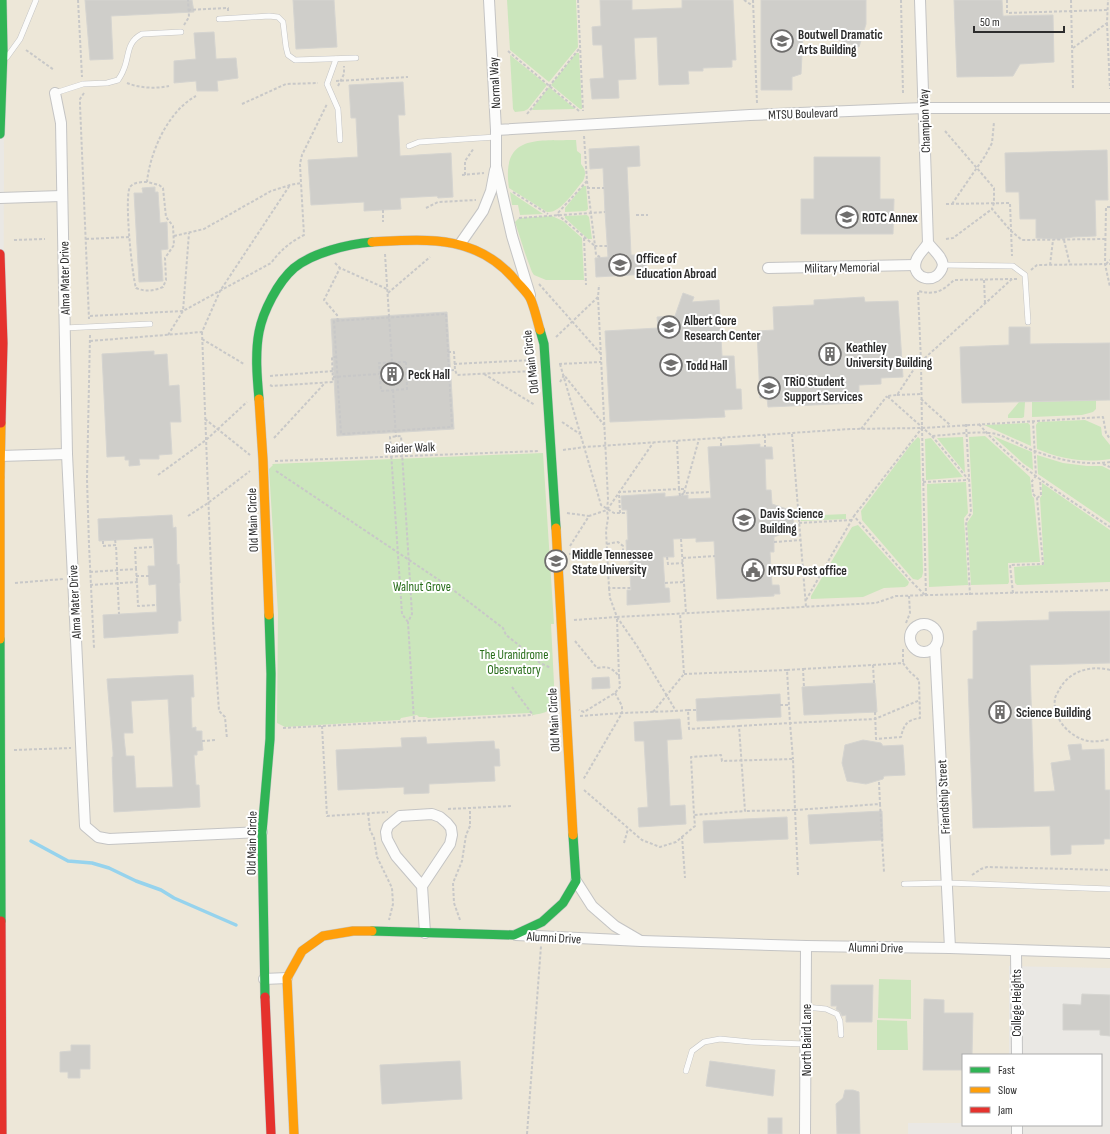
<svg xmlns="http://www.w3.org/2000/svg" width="1110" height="1134" font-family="'Sofia Sans Condensed',sans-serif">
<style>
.education{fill:#ede7d8}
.green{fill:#cbe6bc}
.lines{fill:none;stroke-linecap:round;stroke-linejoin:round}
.stream{stroke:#96d3ed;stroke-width:3.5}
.building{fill:#cfceca;stroke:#d5d4d0;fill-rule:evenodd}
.lane-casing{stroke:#c4c4c4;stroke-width:6}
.street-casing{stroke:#c4c4c4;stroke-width:12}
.fast-casing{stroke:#c4c4c4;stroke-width:10}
.slow-casing{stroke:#c4c4c4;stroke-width:10}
.jam-casing{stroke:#c4c4c4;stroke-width:10}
.path{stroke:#c8c8c8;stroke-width:2;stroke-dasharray:3 2;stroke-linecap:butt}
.lane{stroke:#fcfcfb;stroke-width:5}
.street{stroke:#fcfcfb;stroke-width:10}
.fast{stroke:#30b455;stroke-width:9}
.slow{stroke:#ff9f0a;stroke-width:9}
.jam{stroke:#e5322d;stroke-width:9}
.labels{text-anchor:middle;stroke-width:4;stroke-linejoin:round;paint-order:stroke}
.poi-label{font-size:13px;font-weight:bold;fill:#2d2d2d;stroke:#fff;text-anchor:start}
.street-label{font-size:13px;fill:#2d2d2d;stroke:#fff}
.park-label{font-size:13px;fill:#286d1a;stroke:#fff}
</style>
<rect width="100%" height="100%" fill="#eae8e4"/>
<polygon class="education" points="2,0 1110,0 1110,968 1009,966 1009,1055 963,1055 963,1123 908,1123 908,1134 1,1134 4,156"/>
<g class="green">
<polygon points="507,0 576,0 578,47 549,82 510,50"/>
<polygon points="576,53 579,53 582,109 580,109 551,85"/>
<polygon points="510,55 547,85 528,109 524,111 515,112 513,109"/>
<polygon points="549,87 575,109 532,110 533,108"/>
<path d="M576,140l1,11 4,3v10c5,6 5,10 2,17 -8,9 -23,33 -36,31l-38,-24c-8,-54 28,-47 67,-48z"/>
<polygon points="583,186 586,186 588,209 586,211 565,212 565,208"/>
<polygon points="510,192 543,214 520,215 518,205 512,205"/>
<polygon points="587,215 589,217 592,239 588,239 565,218 565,216"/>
<polygon points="552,216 563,221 582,238 584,280 546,280 534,275 532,272 525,253 515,222 519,218"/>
<polygon points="1096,400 1096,409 1093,412 1082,415 1032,417 1032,402"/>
<polygon points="1019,402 1025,402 1024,417 1022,418 1008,418 1008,415"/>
<path d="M1085,420l16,7 1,8 8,10v14c-26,4 -49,0 -73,-10l-1,-24 2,-3z"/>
<polygon points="1028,423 1030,425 1031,446 984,425"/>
<polygon points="985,436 1030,477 1032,496 1034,498 1040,562 1008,563 1009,582 1008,584 971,585 967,523 973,514 969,437"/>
<polygon points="993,436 1032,452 1033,470 1024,464"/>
<polygon points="918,437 920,439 923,572 922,577 918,580 913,579 862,520 861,511 912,443"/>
<polygon points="963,437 965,473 937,438"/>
<polygon points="931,438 963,477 926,480 925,439"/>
<path d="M543,453l11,171h-3l4,80c-8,9 -11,9 -22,11l-2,-2 -103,5 -2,-1h-7l-2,-2 -16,3 -1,2 -115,7 -8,-4 1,-110 -9,-144 4,-4 -1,-1z"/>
<polygon points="1037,455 1063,463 1087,466 1102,466 1110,470 1110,523 1038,474"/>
<polygon points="966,482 968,513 964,518 968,585 929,587 927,484"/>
<polygon points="1042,483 1110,530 1110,582 1017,585 1015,583 1014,567 1044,565 1040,498 1042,495"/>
<polygon points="846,514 846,519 801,521 800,516"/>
<polygon points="858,525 909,582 908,585 905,587 884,588 863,597 811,599 811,596 849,532 852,527"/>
<polygon points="879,979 911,980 911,1019 878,1018"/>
<polygon points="877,1020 907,1021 908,1050 877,1050"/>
</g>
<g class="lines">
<polyline class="stream" points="31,841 68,861 92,863 109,868 136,881 161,890 174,898 236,925"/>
</g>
<g class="building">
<polygon points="85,0 192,0 194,12 111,16 113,59 90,60"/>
<polygon points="293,0 334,0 337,47 296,49"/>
<polygon points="600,0 632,0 632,10 682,8 682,0 733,0 736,60 732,60 732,67 703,68 703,71 688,71 689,84 659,85 657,37 634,38 636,79 618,80 619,98 592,99 590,79 604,78 602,45 593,45 592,27 601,26"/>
<polygon points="761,0 866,0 866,24 859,47 815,32 803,36 801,74 792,77 792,90 761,90"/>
<polygon points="954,0 1002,0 1003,16 1053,15 1054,62 1020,64 1013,76 957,77"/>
<polygon points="214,32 216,59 236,58 238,78 217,81 218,91 197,91 196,81 174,83 174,61 196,59 194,33"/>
<polygon points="403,82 405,115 398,115 400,156 451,153 453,197 438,198 437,196 400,198 401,209 364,211 364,202 311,205 308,160 358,157 356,118 351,118 349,85"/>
<polygon points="639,146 640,166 627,167 631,255 645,255 647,274 596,277 595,258 608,257 605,212 603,168 590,169 589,149"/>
<polygon points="1107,150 1108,200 1095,200 1096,236 1073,237 1058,239 1036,238 1036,219 1020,219 1019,192 1006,192 1005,153"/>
<polygon points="814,157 880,157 880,199 894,199 893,234 801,234 801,199 814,199"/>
<polygon points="155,187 155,192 158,192 160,223 167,222 168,249 161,250 163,281 139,282 134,193 143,193 142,188"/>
<polygon points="683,293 694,297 692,302 719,300 722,356 734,356 736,389 741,389 742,409 724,410 725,417 610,422 605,331 658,328 657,317 675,316"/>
<polygon points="864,297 865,302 898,301 903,377 881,378 881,384 859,385 859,394 857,394 857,403 768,407 767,398 760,398 757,331 774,330 773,307 814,305 814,300"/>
<polygon points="447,312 454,429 337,436 331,319"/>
<polygon points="1009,327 1030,327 1030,344 1110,343 1110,400 962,403 960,347 1009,345"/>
<polygon points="154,351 154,355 167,354 169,386 179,385 181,422 170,422 172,454 159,455 159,459 139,459 140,465 129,466 129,460 125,460 125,456 107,457 102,354"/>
<polygon points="760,444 760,447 772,447 773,459 765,459 766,490 771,490 772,504 793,511 794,529 774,537 774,552 770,552 772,585 779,585 780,594 774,594 774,596 717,599 714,541 696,542 696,538 673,539 674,557 663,557 665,588 669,588 670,602 627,605 627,590 631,590 629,559 627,560 626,540 628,540 627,510 622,510 621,496 665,493 665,497 688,495 688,499 711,498 708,447"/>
<polygon points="172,515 173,528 176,527 177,565 179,564 180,583 179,583 181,621 178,621 178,633 104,638 103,615 157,612 156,584 149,585 148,566 155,566 154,545 153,538 99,541 98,519"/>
<polygon points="1110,611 1110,663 1030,665 1034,792 1055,791 1051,763 1071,760 1068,745 1081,744 1082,750 1104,749 1105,790 1110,790 1110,839 1104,839 1104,844 1071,845 1071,854 1051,855 1050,826 973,828 968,679 973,679 973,631 977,630 977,622 1049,620 1049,612"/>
<path d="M193,675l1,22h-3l1,31 4,-1v4h6v10l1,9 -6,1v4h-3l2,30h3l1,22 -86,5 -2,-55h1v-5l-6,-73zM168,699l5,88 -37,1 -2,-32h-8l-2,-18v-5h9l-2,-32z"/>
<polygon points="609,677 610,688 592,689 592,678"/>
<polygon points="875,683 877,712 804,715 802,687"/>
<polygon points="780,694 781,717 697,721 696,699"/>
<polygon points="680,719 682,739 667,740 670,806 685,805 686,824 639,827 638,808 648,807 644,741 635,741 634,722"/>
<polygon points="426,737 427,744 494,741 495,749 499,749 500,766 494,766 495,781 429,784 429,793 404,794 404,787 338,790 336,750 402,747 401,738"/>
<polygon points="863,740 881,743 883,746 903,745 905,775 884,776 883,779 866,784 847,781 842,763 845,745"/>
<polygon points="882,811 883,840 810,844 808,815"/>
<polygon points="787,817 788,839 704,843 703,821"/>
<polygon points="831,985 873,985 872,1022 846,1022 846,1015 842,1016 840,1012 836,1009 837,1006 831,1006"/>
<polygon points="1082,994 1110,995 1110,1036 1100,1035 1100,1030 1063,1030 1063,1004 1081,1005"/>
<polygon points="924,999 944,1000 944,1013 973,1013 972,1055 963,1055 963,1070 923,1070"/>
<polygon points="71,1045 90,1045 90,1069 80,1069 80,1078 68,1078 68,1072 60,1072 60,1052 71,1051"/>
<polygon points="460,1061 462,1099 382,1104 380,1065"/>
<polygon points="710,1061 775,1070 773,1096 706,1086"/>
<polygon points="845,1090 853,1090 859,1092 860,1134 837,1134 836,1104 843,1098"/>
<rect x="768" y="1118" width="14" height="16"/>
</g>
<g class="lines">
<g class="lane-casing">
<g id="lane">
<polyline points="219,19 269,16 278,17 283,22 286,47 288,55 295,60 356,58"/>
<polyline points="7,57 20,39 36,0"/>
<polyline points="336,59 327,84 338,109 340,140"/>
<path d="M55,93l28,-9 24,-1 11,-3c2,-3 4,-6 5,-9 7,-14 2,-28 19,-37l39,-2"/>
<polyline points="409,146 419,142 496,137"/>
<polyline points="943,265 1013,266 1025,275 1028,322"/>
<polyline points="64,328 150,324"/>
<polyline points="904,884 947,883 1110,889"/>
<polyline points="806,1007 826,1009 837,1014 840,1021 841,1035"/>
<polyline points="686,1071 692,1051 704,1042 720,1039 751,1042 806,1044"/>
</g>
</g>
<g class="street-casing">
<g id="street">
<polyline points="489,0 496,130 496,166 512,236 530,295"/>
<path d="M920,0l8,243c-3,6 -10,11 -12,18 -6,18 22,26 27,4 -1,-9 -10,-15 -15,-22"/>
<polyline points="55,93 61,123 67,454 85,826 98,837 109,839 262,832"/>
<polyline points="496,130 750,115 924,108 1110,108"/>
<polyline points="0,198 61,196"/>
<polyline points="460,244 483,211 491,191 495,170"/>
<polyline points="768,268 915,265"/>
<polyline points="0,456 67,454"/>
<circle cx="924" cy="638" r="14"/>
<polyline points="935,647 950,948"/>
<polyline points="576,881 592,906 615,926 639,940"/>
<polyline points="422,886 450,844 452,835 451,828 447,823 440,817 432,814 400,816 388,826 386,832 387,839 396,856 422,886 425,933"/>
<polyline points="516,935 641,941 806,946 950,948 1110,953"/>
<polyline points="1016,951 1017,1055"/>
<polyline points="264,979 287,978"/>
<polyline points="1017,1125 1017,1134"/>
<polyline points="805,1134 806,946"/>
</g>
</g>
<g class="fast-casing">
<g id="fast">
<polyline points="0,134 3,51 2,0"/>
<polyline points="540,330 544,344 556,528"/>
<path d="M259,399c-2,-22 -4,-46 0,-67 4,-21 19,-50 35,-64 18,-15 54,-24 78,-26"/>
<polyline points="0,639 1,921"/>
<polyline points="372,931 514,935 542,922 563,903 576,881 573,835"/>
<polyline points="265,997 262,832 270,739 271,674 269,615"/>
</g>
</g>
<g class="slow-casing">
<g id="slow">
<path d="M372,242c55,-3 105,-8 144,39 5,6 13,13 15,19 4,10 6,20 9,30"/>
<polyline points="259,399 263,460 269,615"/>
<polyline points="0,477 1,423"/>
<polyline points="0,478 0,639"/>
<polyline points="556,528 573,835"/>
<polyline points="294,1134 287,978 302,951 323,936 353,931 372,931"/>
</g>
</g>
<g class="jam-casing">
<g id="jam">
<polyline points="0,254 3,343 1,423"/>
<polyline points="1,921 2,1134"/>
<polyline points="265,997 271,1134"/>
</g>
</g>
<g class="path">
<polyline points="78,0 82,77"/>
<polyline points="578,0 583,111"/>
<polyline points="744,0 753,6"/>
<polyline points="753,0 757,103"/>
<polyline points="901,0 903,93"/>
<polyline points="1007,0 1007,13 1108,10"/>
<polyline points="1071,0 1073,90"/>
<polyline points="188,10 228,8 228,11"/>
<polyline points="1107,23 1110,89"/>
<polyline points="184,25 189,17 188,0"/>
<polyline points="1073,48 1107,23 1108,0"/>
<polyline points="26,50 54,70"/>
<polyline points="508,51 579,111"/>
<polyline points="336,81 408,77"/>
<path d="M127,83c12,5 29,6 42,3"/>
<polyline points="338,86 344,74 344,66"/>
<polyline points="84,93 80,99 80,105 89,319"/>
<polyline points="242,104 286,84 318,83"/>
<polyline points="527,114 579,49"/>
<polyline points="945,131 994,188 994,203 992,209 1011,231 1022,240 1106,239"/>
<polyline points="584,136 587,181 595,246 607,246"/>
<polyline points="462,175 484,173"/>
<polyline points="465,175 465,161 474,148"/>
<polyline points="587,181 557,214 595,246 596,255 600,257"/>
<path d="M147,182c-6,0 -13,0 -17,5 -6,10 2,88 6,101 9,4 18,3 27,-1l3,-7 -1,-22 9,-13 -1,-19 -7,-9 -3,-29 -4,-3 -12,-3c3,-30 21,-71 49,-86"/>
<polyline points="587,188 604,188"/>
<polyline points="513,192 548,214"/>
<polyline points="946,204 1010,203 1012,256"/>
<polyline points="952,204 985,156 992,143 994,122"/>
<polyline points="1110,207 1106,207 1105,264 1110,287"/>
<polyline points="426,208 438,202 476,200"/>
<polyline points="383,210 383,222"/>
<polyline points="636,215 648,215"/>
<polyline points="519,218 605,212"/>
<polyline points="174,236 204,229 271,191 290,185 301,183 300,164 302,155 327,104"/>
<polyline points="584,238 586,285"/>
<polyline points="86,239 129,237"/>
<polyline points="946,239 953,238 992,209"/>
<polyline points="14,240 45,239"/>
<polyline points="1064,240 1070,265"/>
<polyline points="385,254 392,362"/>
<polyline points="335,263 340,268 387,289"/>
<polyline points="1106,264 1110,260"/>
<polyline points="1050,265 1053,240"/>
<polyline points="1031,270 1037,265 1110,264"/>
<path d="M1017,279h-5l-96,87 -19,29 -10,1 45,40c18,-1 47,-6 64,-2 10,3 21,9 31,14 27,11 54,18 83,14"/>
<polyline points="984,280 985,303"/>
<polyline points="539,284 601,354"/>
<polyline points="388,293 430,257"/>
<polyline points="598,297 608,499 607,510 608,518 606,531 609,588 631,588"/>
<polygon points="446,314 452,427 341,434 334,321"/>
<polyline points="90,316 183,311 189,233"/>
<polyline points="338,321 337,315 324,300 340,268"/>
<polyline points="202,332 213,622 219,711 225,717 227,739"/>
<polyline points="90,335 87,479 89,545 94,648"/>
<path d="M168,335l15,-24 88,-48c9,-12 19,-21 33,-28l-3,-52"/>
<polyline points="556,337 598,297 599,285"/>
<polyline points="202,339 244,364"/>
<polyline points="90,341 202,332 220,291 290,185"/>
<polyline points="448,352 454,352 455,370 457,375 534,371"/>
<polygon points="406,362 407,389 381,391 379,363"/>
<polyline points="454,364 533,360"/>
<polyline points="559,364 601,362"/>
<polyline points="560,364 601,505 614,513 627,513"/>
<polyline points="406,372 455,370"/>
<polyline points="484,374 535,405"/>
<polyline points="270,376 333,371"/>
<polyline points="333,377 379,374"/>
<polyline points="560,382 564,375 604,425"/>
<polyline points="270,385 272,386 333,382 332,357 336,357"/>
<polyline points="393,390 396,437"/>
<polyline points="897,395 921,394"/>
<polyline points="921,399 950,425"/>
<polyline points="205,419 250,455"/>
<polyline points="562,422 580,434"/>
<polyline points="966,424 971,513 966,521 970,595"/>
<path d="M979,424c36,43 86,72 131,103"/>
<path d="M922,428l4,168 -14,-14 -58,-66 68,-88 -1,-66 -3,-71c16,4 24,1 36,-11l58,-1"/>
<polyline points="861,429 887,396"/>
<polyline points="792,434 806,607"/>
<polyline points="765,435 765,447"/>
<polyline points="932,436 968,479"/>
<polyline points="274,438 324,384"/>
<polyline points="721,438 721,447"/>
<polyline points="677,441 679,489 685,489"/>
<polyline points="563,450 585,447 850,429 922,428 1103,417 1106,433 1110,439"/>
<polyline points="275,461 539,451"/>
<polyline points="1103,464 1110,467"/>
<polyline points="276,471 448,586 503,628 506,635 515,642 540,663 551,668"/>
<polyline points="158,475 206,440 247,402"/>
<polyline points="923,482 968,480"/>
<polyline points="684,493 699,439"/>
<polyline points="1037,498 1041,495 1040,479"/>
<polyline points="567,513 589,516"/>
<polyline points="620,513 619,492 679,489 680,496 684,493 711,492"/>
<polyline points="188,516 208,503 250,471"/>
<polyline points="799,523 852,520"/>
<polyline points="681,539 686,613"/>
<polyline points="115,540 116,545"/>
<polyline points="103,541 103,546 116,545 119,614"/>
<polyline points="774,542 801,540"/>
<polyline points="607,544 618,542 623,546 623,554 621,558 617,559 608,558"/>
<polyline points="570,546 589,516 607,510 653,443"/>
<polyline points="569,554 607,551"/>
<polyline points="667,557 668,564 683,563"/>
<polyline points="683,558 715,556"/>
<polyline points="136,569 135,548 154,547"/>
<polyline points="90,572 136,569 137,582"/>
<polyline points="136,576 149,576"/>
<polyline points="15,583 63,579"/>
<polyline points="665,583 684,582"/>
<polyline points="90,585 137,582 138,606 157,605"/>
<polyline points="609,588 610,598 617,617 876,603 896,596 1110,590"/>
<polyline points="1013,593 1010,565 1043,564 1037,498 1033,494 1032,481 1036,476 1033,421"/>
<polyline points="806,600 854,516"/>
<polyline points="617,617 637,646 676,711 688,710 689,729 739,726 745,811 694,815 691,757 721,755 722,761 793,759 795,810 745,811"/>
<polyline points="617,619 619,676"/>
<polyline points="574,620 617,617"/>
<polyline points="408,622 402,614 390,437 401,436 412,614 408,622 414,721"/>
<polyline points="906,623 910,613 909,596"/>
<path d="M575,641l22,27c11,-2 15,0 22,8l1,11 -5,6 -31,19 -5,-2"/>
<polyline points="903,649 903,663"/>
<path d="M873,665l30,-2 7,9 9,8 1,38c-13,2 -16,6 -19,19l-25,2 -1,-27"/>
<polyline points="803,669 873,665 874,683"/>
<polyline points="787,670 803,669 804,687"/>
<path d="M1110,670c-20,-5 -41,1 -51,20 -1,2 -3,5 -4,8 -3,20 14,39 33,43 7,1 15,0 22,-2"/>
<polyline points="684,674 787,670 790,723 875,719 920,700"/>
<polyline points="512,687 533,715"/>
<polyline points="615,693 622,706 622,713 676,711"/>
<polyline points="780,705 789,705"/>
<polyline points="688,710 697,710"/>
<polyline points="653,712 684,674 680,613"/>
<polyline points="580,716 622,713 583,780"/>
<polyline points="322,726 327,816 388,812"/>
<polyline points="739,726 790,723 793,759"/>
<polyline points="283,728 533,715"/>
<polyline points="202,741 216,740"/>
<polyline points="14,750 71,748"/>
<polyline points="879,782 880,804"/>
<polyline points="584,790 642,840 660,847 676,842 695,826 694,815"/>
<polyline points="448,809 511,806"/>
<polyline points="368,813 370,830 374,838 377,857 392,888 393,904 389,920"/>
<polyline points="682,836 685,878"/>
<polyline points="624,843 628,829"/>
<polyline points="798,875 795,810 880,804 884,872"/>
<polyline points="972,875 981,869 987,867 1110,870"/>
<polyline points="460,920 454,903 453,883 462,861 466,835 470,826 470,808"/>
<polyline points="527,1134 541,946"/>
</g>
<use href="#lane" class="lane"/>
<use href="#street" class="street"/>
<use href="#fast" class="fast"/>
<use href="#slow" class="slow"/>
<use href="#jam" class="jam"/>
</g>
<defs>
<g id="university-ring" transform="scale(1.15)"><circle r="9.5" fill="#fff" stroke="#6f6e6d" stroke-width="1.5"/><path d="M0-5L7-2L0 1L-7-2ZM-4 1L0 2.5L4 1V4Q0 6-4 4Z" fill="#6f6e6d"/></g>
<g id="building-ring" transform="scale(1.15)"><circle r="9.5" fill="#fff" stroke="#6f6e6d" stroke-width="1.5"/><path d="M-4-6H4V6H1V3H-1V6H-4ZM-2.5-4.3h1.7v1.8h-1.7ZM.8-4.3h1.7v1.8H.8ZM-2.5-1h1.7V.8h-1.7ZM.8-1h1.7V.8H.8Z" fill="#6f6e6d"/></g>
<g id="civic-ring" transform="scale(1.15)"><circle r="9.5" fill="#fff" stroke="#6f6e6d" stroke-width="1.5"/><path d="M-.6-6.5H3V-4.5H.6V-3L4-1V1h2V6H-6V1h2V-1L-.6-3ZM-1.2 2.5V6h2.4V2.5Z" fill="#6f6e6d"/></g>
</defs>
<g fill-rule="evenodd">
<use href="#university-ring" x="782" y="41"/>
<use href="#university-ring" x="847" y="217"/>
<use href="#university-ring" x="620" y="265"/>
<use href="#university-ring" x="669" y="327"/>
<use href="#building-ring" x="830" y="354"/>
<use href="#university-ring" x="671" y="365"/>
<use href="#building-ring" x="392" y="374"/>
<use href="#university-ring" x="769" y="388"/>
<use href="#university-ring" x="744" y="520"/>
<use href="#university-ring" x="556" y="561"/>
<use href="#civic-ring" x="753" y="570"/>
<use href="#building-ring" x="1000" y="712"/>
</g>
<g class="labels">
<g class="poi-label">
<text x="798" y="39">Boutwell Dramatic<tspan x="798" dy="15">Arts Building</tspan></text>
<text x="862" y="222">ROTC Annex</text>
<text x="636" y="263">Office of<tspan x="636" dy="15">Education Abroad</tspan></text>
<text x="684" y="325">Albert Gore<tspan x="684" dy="15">Research Center</tspan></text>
<text x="846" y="352">Keathley<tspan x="846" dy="15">University Building</tspan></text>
<text x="686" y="370">Todd Hall</text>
<text x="408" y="379">Peck Hall</text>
<text x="784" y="386">TRiO Student<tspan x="784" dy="15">Support Services</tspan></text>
<text x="760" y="518">Davis Science<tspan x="760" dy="15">Building</tspan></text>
<text x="572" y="559">Middle Tennessee<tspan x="572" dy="15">State University</tspan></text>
<text x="768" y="575">MTSU Post office</text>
<text x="1016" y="717">Science Building</text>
</g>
<g class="street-label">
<text transform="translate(494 83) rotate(-93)" y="5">Normal Way</text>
<text transform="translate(803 113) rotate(-2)" y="5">MTSU Boulevard</text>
<text transform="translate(924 121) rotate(-92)" y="5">Champion Way</text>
<text transform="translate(842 267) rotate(-1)" y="5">Military Memorial</text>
<text transform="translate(64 278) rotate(-91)" y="5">Alma Mater Drive</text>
<text transform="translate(530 362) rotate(-97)" y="5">Old Main Circle</text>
<text transform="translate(410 447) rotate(-2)" y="5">Raider Walk</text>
<text transform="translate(252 520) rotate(-92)" y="5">Old Main Circle</text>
<text transform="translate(74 602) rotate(-93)" y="5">Alma Mater Drive</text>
<text transform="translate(553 720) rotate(-93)" y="5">Old Main Circle</text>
<text transform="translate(943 797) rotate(-93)" y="5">Friendship Street</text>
<text transform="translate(251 843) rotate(-89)" y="5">Old Main Circle</text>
<text transform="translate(554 937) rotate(3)" y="5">Alumni Drive</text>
<text transform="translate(876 947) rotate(1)" y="5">Alumni Drive</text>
<text transform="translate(1016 1003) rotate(-90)" y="5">College Heights</text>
<text transform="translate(806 1040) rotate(-90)" y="5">North Baird Lane</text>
</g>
<g class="park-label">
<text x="422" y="591">Walnut Grove</text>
<text x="514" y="659">The Uranidrome<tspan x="514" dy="15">Obesrvatory</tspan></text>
</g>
</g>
<rect x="962" y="1054" width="140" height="72" fill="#ffffff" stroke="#ababab"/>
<rect x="970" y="1067" width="20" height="6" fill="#30b455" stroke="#ababab"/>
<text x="998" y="1074" font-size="12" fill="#2d2d2d">Fast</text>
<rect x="970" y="1087" width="20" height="6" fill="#ff9f0a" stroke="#ababab"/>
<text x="998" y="1094" font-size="12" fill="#2d2d2d">Slow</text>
<rect x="970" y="1107" width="20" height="6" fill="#e5322d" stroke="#ababab"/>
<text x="998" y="1114" font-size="12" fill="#2d2d2d">Jam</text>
<path d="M974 26v6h90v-6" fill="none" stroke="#2d2d2d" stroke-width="2"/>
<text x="980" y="26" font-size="12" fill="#2d2d2d" stroke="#ffffff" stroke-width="3" paint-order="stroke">50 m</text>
</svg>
